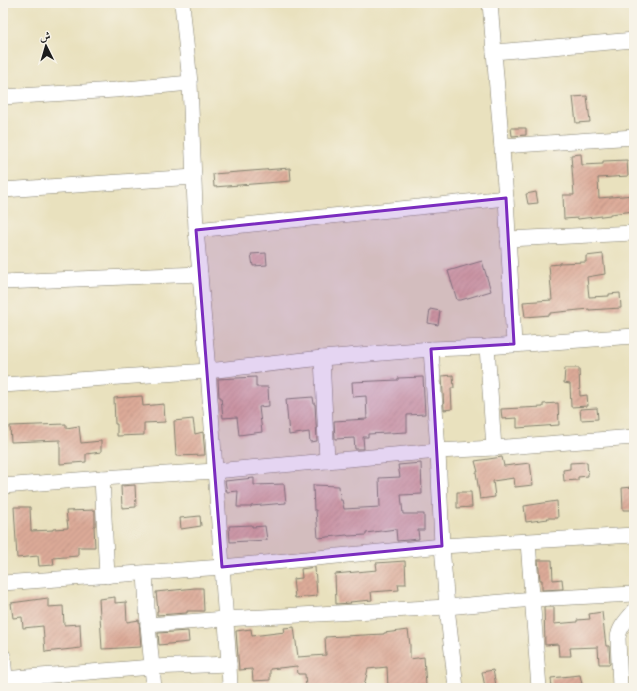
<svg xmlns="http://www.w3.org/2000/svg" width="637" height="691" font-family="Alegreya,Amiri,serif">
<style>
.building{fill:url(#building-hatch)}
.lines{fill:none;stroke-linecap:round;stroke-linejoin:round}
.minor-casing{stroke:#827e6d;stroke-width:16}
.minor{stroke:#fff;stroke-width:15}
.marked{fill:#7b2cbf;fill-opacity:0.2;stroke:#7b2cbf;stroke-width:3;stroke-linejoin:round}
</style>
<defs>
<pattern id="building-hatch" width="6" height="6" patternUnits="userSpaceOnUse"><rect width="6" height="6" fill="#dcaa98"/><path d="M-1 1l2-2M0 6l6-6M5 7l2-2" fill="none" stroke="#bc9282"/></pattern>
</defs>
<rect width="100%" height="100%" fill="#f7f3e8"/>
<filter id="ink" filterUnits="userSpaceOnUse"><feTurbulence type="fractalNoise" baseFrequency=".025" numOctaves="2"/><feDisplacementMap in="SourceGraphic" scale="8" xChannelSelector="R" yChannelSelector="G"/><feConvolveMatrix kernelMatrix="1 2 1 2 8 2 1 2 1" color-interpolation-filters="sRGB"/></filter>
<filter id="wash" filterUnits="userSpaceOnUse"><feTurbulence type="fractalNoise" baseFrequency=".012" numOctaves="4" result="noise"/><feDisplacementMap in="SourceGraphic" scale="16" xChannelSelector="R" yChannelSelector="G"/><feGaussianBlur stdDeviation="0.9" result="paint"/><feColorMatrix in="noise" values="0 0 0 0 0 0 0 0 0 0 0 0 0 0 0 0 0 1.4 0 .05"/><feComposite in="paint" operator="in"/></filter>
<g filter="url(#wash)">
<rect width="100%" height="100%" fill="#e9e1be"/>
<g id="blocks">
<g class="building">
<polygon points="587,96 590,122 576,123 573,97"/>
<polygon points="511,128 526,128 526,135 512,136"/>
<polygon points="581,154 582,165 603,164 603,161 627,160 628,176 598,178 599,198 634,195 634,211 610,214 610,215 578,219 578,218 564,219 563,195 574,195 571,155"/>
<polygon points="290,168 291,181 214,187 213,174"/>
<polygon points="536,192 538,203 528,204 526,194"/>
<polygon points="266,253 267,265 253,266 251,254"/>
<polygon points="603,254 605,274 587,277 589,297 609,296 609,294 620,293 621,308 589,310 589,309 550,313 550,315 525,317 523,302 552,300 549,265 559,264 559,263 586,262 586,256"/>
<polygon points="482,261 491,291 461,300 457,300 448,271"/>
<polygon points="430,309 440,311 438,325 428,323"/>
<polygon points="565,368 579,368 580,396 587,395 588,406 571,407 570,384 564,383"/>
<polygon points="453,375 454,388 451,388 452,409 444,410 442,376"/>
<polygon points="256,377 256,387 268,387 269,406 259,407 262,432 239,435 237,417 223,418 221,397 219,397 218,379"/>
<polygon points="423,377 425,414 407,415 407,432 368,434 368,437 363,437 364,449 355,449 354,438 335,439 334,421 367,419 366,396 353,397 352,382 398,380 398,378"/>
<polygon points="142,396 143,406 164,404 165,422 144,423 144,435 117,436 117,424 115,424 114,398"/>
<polygon points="313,397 314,404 315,404 317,441 310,442 309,432 289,435 286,399"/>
<polygon points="558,403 559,425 517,428 517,418 502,419 501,409 543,407 543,404"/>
<polygon points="597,408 598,419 581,420 580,409"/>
<polygon points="193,419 195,434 203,432 205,455 176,456 174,421"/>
<polygon points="66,424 66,428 79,426 81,443 101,441 101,452 86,454 86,462 60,464 60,440 11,442 10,426"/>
<polygon points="502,457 504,466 530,463 533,485 515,487 514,478 493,481 495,497 480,499 476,472 478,472 475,461"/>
<polygon points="587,462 588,476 578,477 578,480 564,481 563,470 570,469 570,463"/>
<polygon points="421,463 422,494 401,495 403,514 424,514 424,530 418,530 419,539 397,541 396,529 366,533 366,535 348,536 347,535 318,538 316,510 314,510 313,485 339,486 340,500 342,500 344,509 380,507 379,478 400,477 398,465"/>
<polygon points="254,478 254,485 284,484 286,503 251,506 251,507 237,507 238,491 227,492 225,481"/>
<polygon points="135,485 136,507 122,508 121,486"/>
<polygon points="633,487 634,510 623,510 622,488"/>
<polygon points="457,492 471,492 472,507 457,508"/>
<polygon points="557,501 558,518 547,518 548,519 526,522 524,506"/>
<polygon points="14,507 30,507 31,531 53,530 53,529 68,528 66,511 95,510 95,526 94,526 95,547 78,547 78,556 53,558 54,565 39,566 38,556 17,558"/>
<polygon points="200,516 201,526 181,529 180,518"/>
<polygon points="252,525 252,527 265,526 267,540 230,542 229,526"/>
<polygon points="538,560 552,560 553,580 562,579 563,589 542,590 542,580 540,580"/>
<polygon points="405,561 406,584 398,584 399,590 371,592 372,600 350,602 351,603 336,604 335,574 377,570 376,563"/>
<polygon points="315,567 317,596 295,598 293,579 302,578 301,569"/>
<polygon points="195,588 203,588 204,611 187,611 187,613 157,615 157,611 158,611 156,592"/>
<polygon points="115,597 115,603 126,602 127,622 139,620 141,647 102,649 99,599"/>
<polygon points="48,598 48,607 63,606 64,625 80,624 81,648 45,652 43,626 23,628 22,617 13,618 11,603"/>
<polygon points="544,607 554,607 554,624 577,622 577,620 590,619 589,614 602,612 606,646 609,646 610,664 599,664 598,647 570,648 571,656 559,656 558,644 545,645"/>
<polygon points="294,627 298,657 326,655 325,637 384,634 384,633 408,630 410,645 410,659 424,657 426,686 404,687 404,688 388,688 387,667 368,669 364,686 321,688 306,688 305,674 298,674 297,666 270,669 270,680 253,681 252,669 239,670 236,631 251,629 252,636 285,632 284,628"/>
<polygon points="188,631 189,642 159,645 158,633"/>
<polygon points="493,670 496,685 485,687 482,672"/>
<polygon points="580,675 582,684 552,688 551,678"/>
</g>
</g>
</g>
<g filter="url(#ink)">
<use href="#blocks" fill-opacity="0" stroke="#827e6d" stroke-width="1"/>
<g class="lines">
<g class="minor-casing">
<g id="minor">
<polyline points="182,3 190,83 196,230 200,274 208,371 229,664 230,688"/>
<polyline points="490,3 506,198 514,344"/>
<polyline points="494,52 634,40"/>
<polyline points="3,97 115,90 190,83"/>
<polyline points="502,146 634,137"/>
<polyline points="3,190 194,177"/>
<polyline points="196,230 506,198"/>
<polyline points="508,239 634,233"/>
<polyline points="3,282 200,274"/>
<polyline points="487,347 494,448"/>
<polyline points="431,349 438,451 442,546 447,607 456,688"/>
<polyline points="322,358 327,461"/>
<polyline points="3,385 208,371 322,358 431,349 487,347 634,336"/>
<polyline points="102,478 107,576"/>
<polyline points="3,486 102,478 215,471 438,451 494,448 634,437"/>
<polyline points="528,542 539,688"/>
<polyline points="145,573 148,625 154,688"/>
<polyline points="3,583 222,567 442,546 634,535"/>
<polyline points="148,625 225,619 447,607 533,599 634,594"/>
<polyline points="3,656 6,688"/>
<polyline points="3,679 152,667 229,664"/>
<path d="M620,688l-2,-50c1,-11 9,-18 16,-27"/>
</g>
</g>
<use href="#minor" class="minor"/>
</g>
</g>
<path class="marked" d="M506,198l8,146 -83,5 11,197 -220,21 -26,-337z"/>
<rect width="637" height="691" fill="none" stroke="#f7f3e8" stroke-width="16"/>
<g transform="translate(46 46) rotate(355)" stroke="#f7f3e8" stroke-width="3" paint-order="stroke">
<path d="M0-3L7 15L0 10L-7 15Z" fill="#1c1c1c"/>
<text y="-6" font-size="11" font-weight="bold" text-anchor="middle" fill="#1c1c1c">ش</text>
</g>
</svg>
